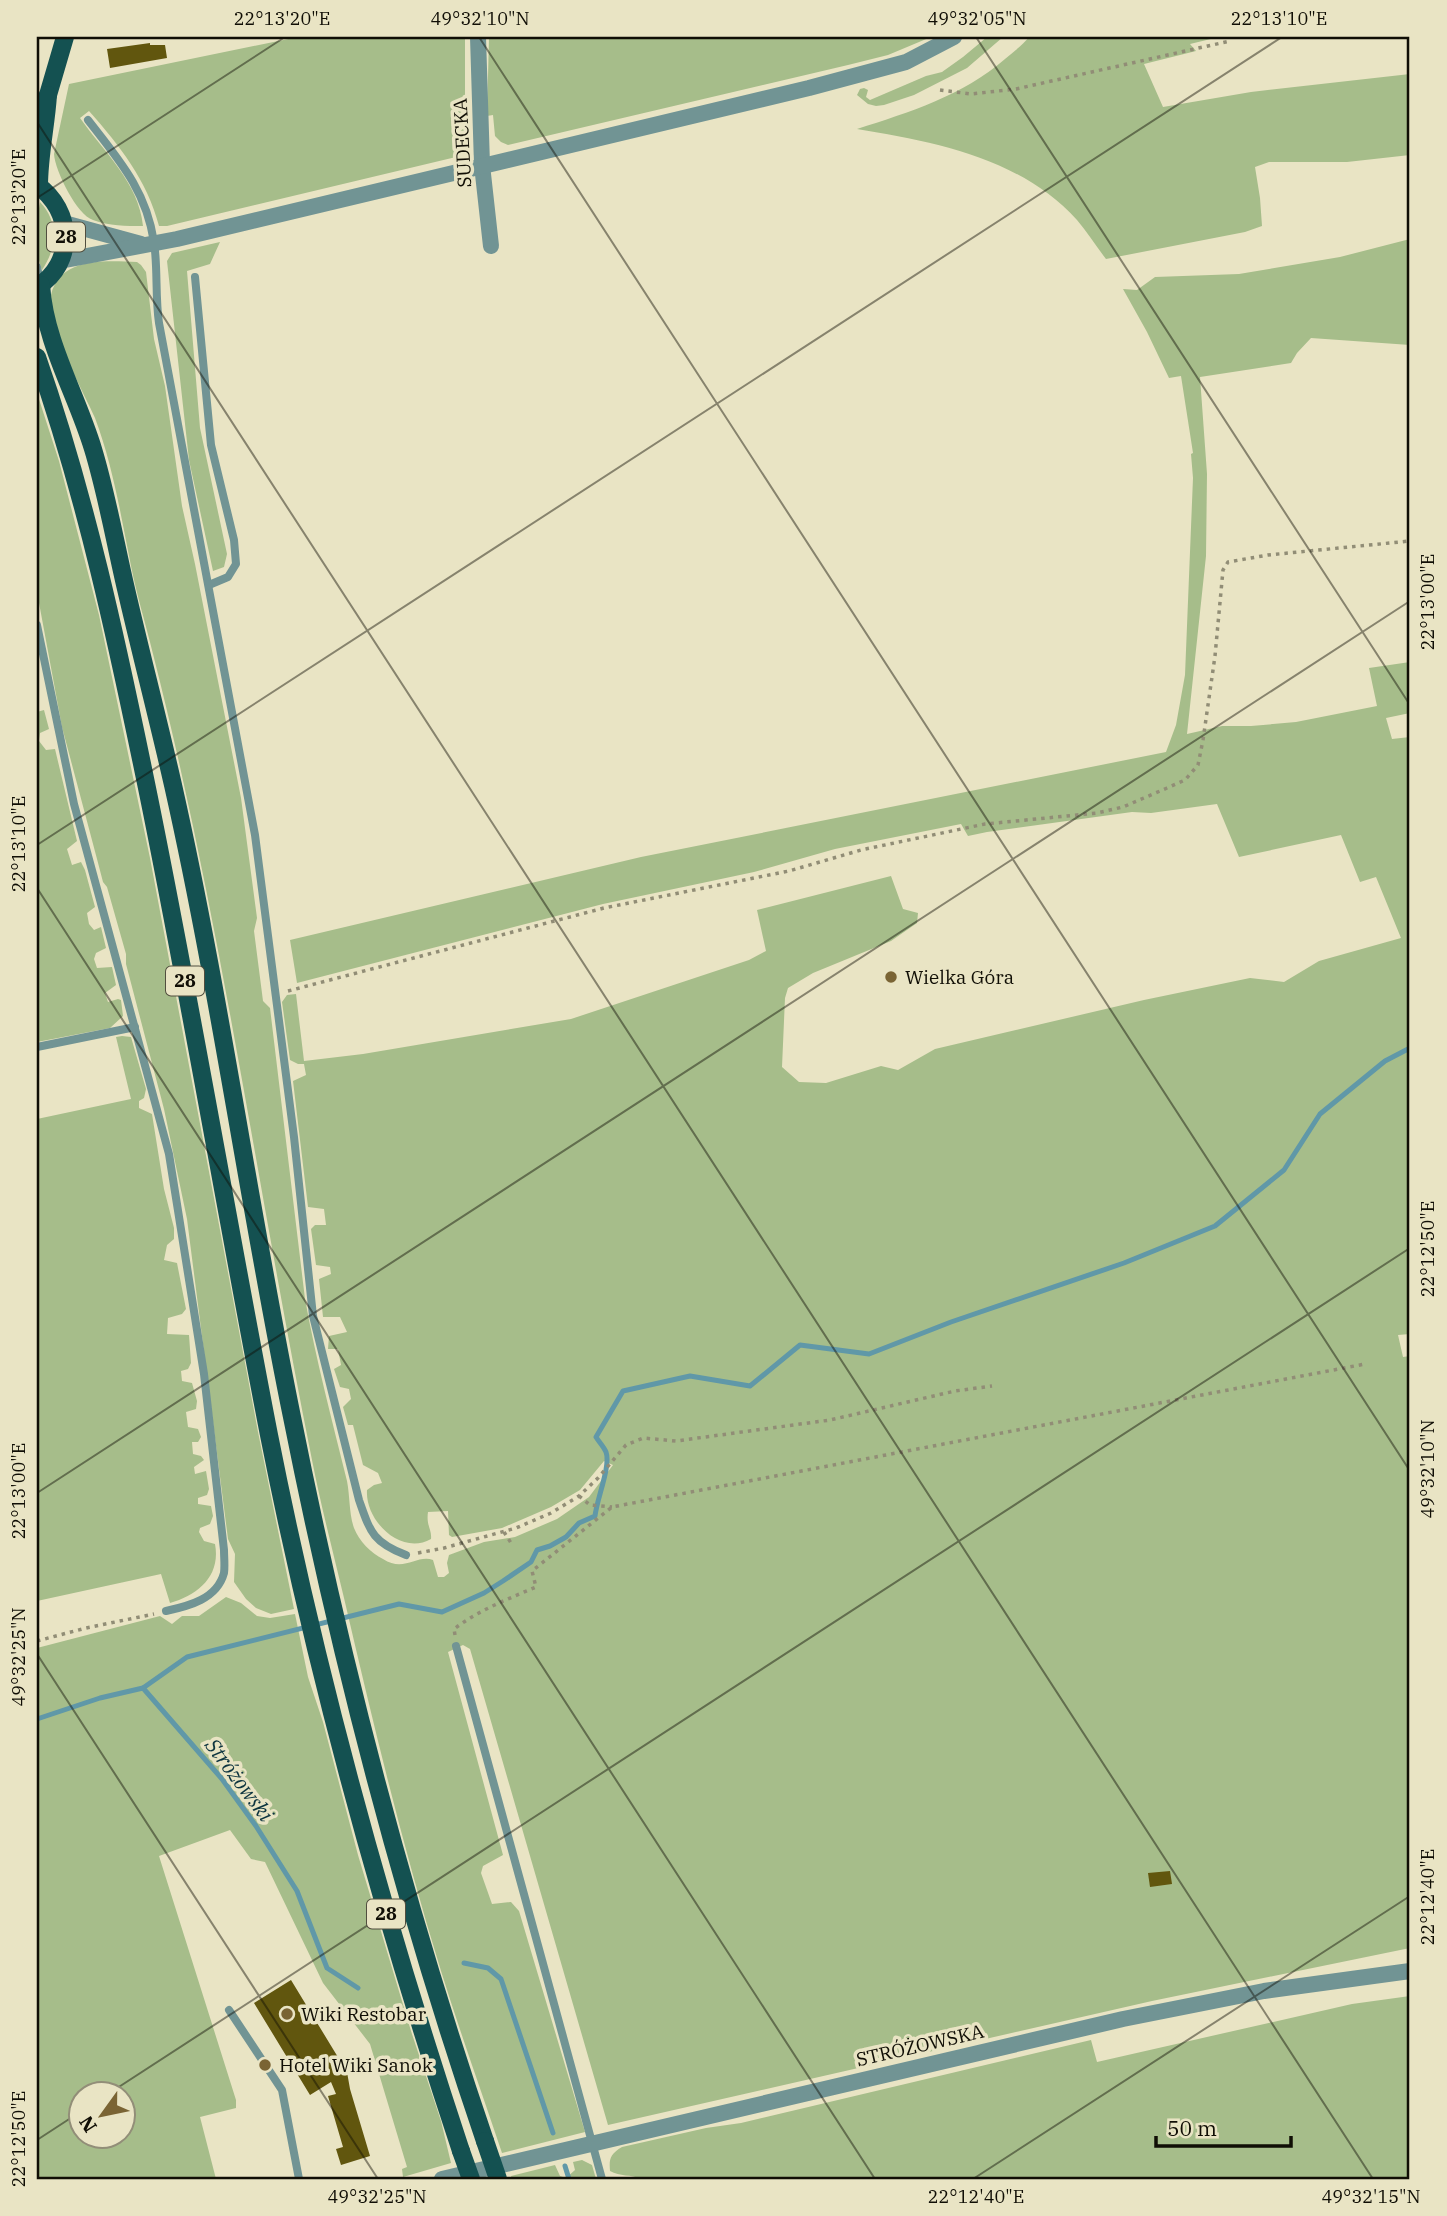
<svg xmlns="http://www.w3.org/2000/svg" width="1447" height="2216" font-family="'IBM Plex Serif',serif">
<style>
.green{fill:#a6bd8a;fill-rule:evenodd}
.lines{fill:none;stroke-linecap:round;stroke-linejoin:round}
.stream{stroke:#6098a8;stroke-width:5}
.building{fill:#61560e}
.path{stroke:#918d76;stroke-width:3.5;stroke-dasharray:3.5 5;stroke-linecap:butt}
.lane{stroke:#719494;stroke-width:8}
.street{stroke:#719494;stroke-width:16}
.primary{stroke:#145151;stroke-width:18}
.primary-bridge{stroke:#145151;stroke-width:18}
.ticks{fill:none;stroke:#100e05;stroke-width:2;stroke-opacity:0.45}
.poi-dot{fill:#7a6434;stroke:#e9e4c4;stroke-width:2.5}
.labels{text-anchor:middle;stroke-width:7;stroke-linejoin:round;paint-order:stroke}
.shield{fill:#e9e4c4;stroke:#514e3e;stroke-width:2}
.shield-label{font-size:18px;font-weight:bold;fill:#100e05}
.street-label{font-size:19px;fill:#100e05;stroke:#e9e4c4}
.poi-label{font-size:19px;fill:#100e05;stroke:#e9e4c4;text-anchor:start}
.water-label{font-size:21px;font-style:italic;fill:#0d343f;stroke:#e9e4c4}
.neatline{fill:none;stroke:#100e05;stroke-width:2.5}
.ticks-label{font-size:18px;text-anchor:middle;fill:#100e05}
</style>
<rect width="100%" height="100%" fill="#e9e4c4"/>
<g class="green">
<path d="M298,37h167v104l-3,9 -6,7 -289,69h-8c-12,-46 -39,-80 -70,-115l-9,7c24,34 59,65 63,108 -17,0 -34,0 -50,-6 -16,-5 -38,-49 -39,-66l15,-70z"/>
<polygon points="489,37 931,37 888,55 848,65 508,145 501,142 495,136 493,115 487,116"/>
<polygon points="987,37 1003,37 967,68 914,95 884,105 876,106 868,104 857,95 860,89 864,88 868,90 866,97 870,100 926,76 942,72 963,57"/>
<path d="M1029,37h190l-29,7 6,7 -52,13 19,43 88,-15 159,-18v81l-63,7h-78l-14,5 5,31 2,28 -17,6 -139,27c-10,-13 -19,-27 -29,-39 -56,-62 -142,-78 -220,-91 53,-17 105,-33 148,-70 8,-7 18,-14 24,-22z"/>
<path d="M40,202c19,20 17,46 2,68 -8,-20 -6,-47 -2,-68z"/>
<path d="M1410,239v106l-99,-7 -14,15 -6,10 -91,14 7,97 -1,82 -19,178 35,-8h29l45,-4 81,-16 -8,-38 41,-6v51l-24,5 6,21 18,-2v597l-12,1 5,22 7,-1v592l-258,53 -544,124 -138,-476 -7,-4 -15,7 55,203 -20,11 -2,7 11,31 19,-2 8,9 66,221 -83,21c-20,-60 -42,-121 -61,-182 -38,-123 -68,-248 -97,-373 -11,-46 -23,-92 -32,-138 -54,-268 -91,-540 -159,-806 -7,-29 -16,-58 -22,-88 -10,-50 -18,-100 -36,-148 -12,-28 -50,-93 -44,-123 9,-39 56,-34 86,-33l4,3 5,7 8,67 11,47 17,120 13,58 46,234 16,120 -3,13 9,70 7,7 35,291c11,61 27,121 42,182 3,15 2,33 7,47 5,13 17,25 29,31 21,14 34,-5 50,1l5,17h6l5,-4 -2,-10 2,-8 35,-13 31,-5 42,-18 32,-22 24,-32 -9,-4 -24,29 -29,17 -49,21 -50,9 -3,-2 -1,-24 -20,1c-2,14 4,17 3,27 -30,17 -66,-18 -64,-49l7,-5 8,-2 -4,-10 -15,-8 -10,-40h-5l-5,-18 8,-8 -2,-10 -9,-2 -6,-18 7,-4 -3,-16h-10l1,-13 18,-4 -7,-15h-17l-4,-38 12,-5 -1,-7 -14,-2 -5,-36 4,-4h11l-2,-16 -16,-2 -15,-126 13,-6 -2,-11h-6l-8,-4 -8,-58 5,-7 9,-1 8,67 59,-7 208,-35 178,-59 17,-9 -9,-41 134,-34 12,33 15,4 -1,10 -26,18 -78,32 -25,15 -3,10 -3,69 17,15 27,1 55,-17 17,4 37,-21 209,-49 106,-22 34,4 35,-21 82,-23 -25,-61 -16,5 -19,-47 -102,22 -22,-53 -66,9 -19,-1 -145,20 -19,4 -7,-12 -126,25 -81,23 -151,32 -306,79 -7,-43 351,-83 525,-105 10,-27 9,-50 8,-197 -2,-24 2,-1 -12,-77 -12,2 -22,-46 -24,-43 14,1 18,-13 84,-3 101,-17z"/>
<polygon points="220,242 210,264 187,271 200,428 227,554 224,567 213,571 189,460 167,261 172,253"/>
<polygon points="37,393 59,461 99,615 150,858 258,1432 294,1609 271,1614 256,1608 246,1599 234,1582 235,1554 228,1539 187,1219 164,1109 126,964 126,954 107,887 103,882 97,859 62,727 37,592"/>
<polygon points="44,710 49,729 40,733 39,741 46,750 55,749 77,841 67,849 72,865 81,862 85,870 95,907 87,913 89,924 94,930 101,927 106,948 96,953 94,959 97,968 112,967 116,985 105,993 108,1002 118,999 121,1000 123,1016 110,1028 37,1042 37,712"/>
<path d="M122,1036l9,1 15,52 -2,9 -5,3v7l13,6 12,75 10,39v11l-7,6 -3,15 13,3 9,46 -4,5 -14,4 -1,16 22,1 2,28 -3,6 -7,2 1,10 10,2 5,18 -1,8 -10,3 2,15 10,2 3,8 -3,5h-6l1,12 8,2 3,4 -10,7 1,7 11,-3 3,18 -2,6 -9,3v6l13,2 2,10 -3,8 -10,4 -1,4 5,9 11,3c6,32 -17,51 -45,59l-9,-29 -124,27v-482l94,-20 -15,-62z"/>
<path d="M226,1597l15,6 16,13 13,2 25,-4 13,63 15,45 35,133 53,176 30,90 10,42 -48,14 -1,-8 5,-2 -37,-123 -47,-61 -58,-121 -14,-3 -21,-29 -71,26 77,244v8l-36,9 16,62h-179v-531l123,-32 12,8 10,-8h17zM80,2094h42v42h-42z"/>
<path d="M1410,1996v183h-769c-10,-5 -21,-2 -31,-8 -1,-12 0,-17 12,-24l84,-19 35,-5 350,-83 6,22 255,-58z"/>
<polygon points="582,2160 592,2165 596,2179 512,2179 511,2176 555,2165 560,2176 566,2178 575,2170 573,2162"/>
</g>
<g class="lines">
<g class="stream">
<path d="M143,1688l44,-31 212,-53 43,8 42,-19 19,-12 28,-19 6,-12 13,-4 16,-9 13,-14 16,-7c2,-18 16,-50 11,-64 -2,-5 -7,-10 -10,-15l27,-46 67,-15 60,10 50,-41 69,9 82,-32 173,-59 91,-37 69,-56 36,-56 65,-53 25,-13"/>
<polyline points="37,1719 100,1698 143,1688 222,1779 256,1826 297,1891 327,1968 358,1988"/>
<polyline points="464,1963 488,1968 501,1979 553,2133"/>
<polyline points="565,2166 569,2179"/>
</g>
</g>
<g class="building">
<polygon points="150,43 150,45 165,45 167,58 110,68 107,49"/>
<polygon points="1170,1871 1172,1884 1150,1887 1148,1873"/>
<polygon points="291,1980 347,2072 350,2089 370,2156 341,2165 336,2149 343,2147 328,2096 336,2094 331,2082 310,2095 254,2003"/>
</g>
<g class="lines">
<g class="path">
<polyline points="940,90 971,94 1016,89 1230,41"/>
<polyline points="288,991 604,908 789,871 861,850 985,824 1097,813 1123,807 1167,788 1185,780 1198,765 1203,740 1215,656 1223,570 1228,562 1268,555 1410,541"/>
<polyline points="579,1496 590,1505 612,1507"/>
<polyline points="504,1532 513,1546"/>
<polyline points="418,1553 444,1548 516,1528 551,1513 579,1496 598,1478 626,1445 643,1438 676,1441 830,1420 955,1391 992,1386"/>
<path d="M455,1635l-1,-6c25,-19 54,-30 82,-42l-4,-16 80,-64 753,-143"/>
<polyline points="37,1641 86,1628 154,1614"/>
<polyline points="630,2179 631,2179"/>
</g>
<g class="lane">
<path d="M88,120c31,40 58,70 66,122 4,27 1,54 5,81l96,512 39,302 19,179 46,184c11,31 13,42 47,55"/>
<polyline points="37,267 41,285"/>
<polyline points="195,277 211,445 234,540 236,564 228,577 209,585"/>
<path d="M37,625l37,179 95,350 35,220 20,176c0,7 1,16 0,23 -7,26 -35,33 -58,38"/>
<polyline points="37,1047 135,1027"/>
<polyline points="456,1646 602,2179"/>
<polyline points="229,2010 282,2090 299,2179"/>
</g>
<g class="street">
<polyline points="478,37 482,165 491,246"/>
<polyline points="64,223 141,244"/>
<polyline points="60,261 177,239 809,88 906,62 954,37"/>
<polyline points="442,2179 1123,2019 1264,1991 1410,1971"/>
</g>
<g class="primary">
<polyline points="44,103 48,95 65,37"/>
<path d="M37,185c36,25 39,78 0,102"/>
<path d="M39,186c0,-31 7,-60 9,-91"/>
<path d="M41,285c4,58 35,108 52,164 14,46 22,93 33,140 15,65 32,130 47,196 47,209 76,422 119,632 49,246 112,487 193,724"/>
<path d="M37,357c49,140 80,285 110,431 44,215 80,431 122,647 48,243 114,481 192,716"/>
</g>
<g class="primary-bridge">
<polyline points="485,2141 498,2179"/>
<polyline points="461,2151 471,2179"/>
</g>
</g>
<path class="ticks" d="M479,37l931,1434M976,37l434,668M37,122l1336,2057M37,198l248,-161M37,845l1245,-808M37,888l838,1291M37,1493l1373,-892M37,1654l341,525M108,2094l1302,-846M37,2140l43,-28M973,2179l437,-283"/>
<g class="poi-dot">
<circle cx="891" cy="977" r="7"/>
<circle cx="287" cy="2014" r="7"/>
<circle cx="265" cy="2065" r="7"/>
</g>
<g class="labels">
<g class="shield">
<rect x="47" y="222.5" width="38" height="29" rx="5"/>
<rect x="166" y="966.5" width="38" height="29" rx="5"/>
<rect x="367" y="1899.5" width="38" height="29" rx="5"/>
</g>
<g class="shield-label">
<text x="66" y="243">28</text>
<text x="185" y="987">28</text>
<text x="386" y="1920">28</text>
</g>
<g class="street-label">
<text transform="translate(462 143) rotate(-93)" y="7">SUDECKA</text>
<text transform="translate(920 2045) rotate(-13)" y="7">STRÓŻOWSKA</text>
</g>
<g class="poi-label">
<text x="905" y="984">Wielka Góra</text>
<text x="301" y="2021">Wiki Restobar</text>
<text x="279" y="2072">Hotel Wiki Sanok</text>
</g>
<g class="water-label">
<text transform="translate(239 1780) rotate(53)" y="7">Stróżowski</text>
</g>
</g>
<rect width="1447" height="2216" fill="none" stroke="#e9e4c4" stroke-width="77"/>
<g transform="translate(102 2115) rotate(237)"><circle r="33" fill="#e9e4c4" stroke="#928e78" stroke-width="2"/>
<path d="M0-5L12 26L0 18L-12 26Z" fill="#7a6434"/>
<text y="-10" font-size="19" font-weight="bold" text-anchor="middle" fill="#100e05">N</text>
</g>
<path d="M1156 2136v10h135v-10" fill="none" stroke="#100e05" stroke-width="3.5"/>
<text x="1167" y="2136" font-size="21" fill="#100e05" stroke="#e9e4c4" stroke-width="5" paint-order="stroke">50 m</text>
<rect x="38" y="38" width="1370" height="2140" class="neatline"/>
<g class="ticks-label">
<text x="282" y="25">22°13'20"E</text>
<text x="480" y="25">49°32'10"N</text>
<text x="977" y="25">49°32'05"N</text>
<text x="1279" y="25">22°13'10"E</text>
<text transform="translate(19 197) rotate(-90)" y="6">22°13'20"E</text>
<text transform="translate(1428 602) rotate(-90)" y="6">22°13'00"E</text>
<text transform="translate(19 844) rotate(-90)" y="6">22°13'10"E</text>
<text transform="translate(1428 1249) rotate(-90)" y="6">22°12'50"E</text>
<text transform="translate(1428 1469) rotate(-90)" y="6">49°32'10"N</text>
<text transform="translate(19 1491) rotate(-90)" y="6">22°13'00"E</text>
<text transform="translate(19 1657) rotate(-90)" y="6">49°32'25"N</text>
<text transform="translate(1428 1897) rotate(-90)" y="6">22°12'40"E</text>
<text transform="translate(19 2139) rotate(-90)" y="6">22°12'50"E</text>
<text x="377" y="2203">49°32'25"N</text>
<text x="976" y="2203">22°12'40"E</text>
<text x="1371" y="2203">49°32'15"N</text>
</g>
</svg>
